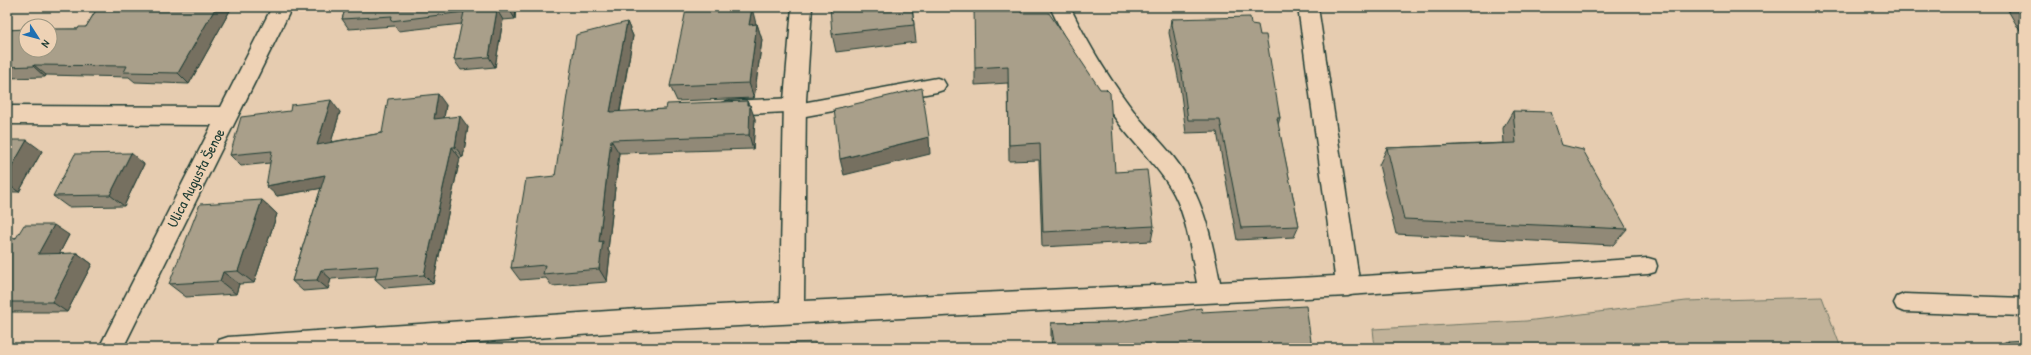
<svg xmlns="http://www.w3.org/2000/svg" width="2031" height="355" font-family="'Patrick Hand',sans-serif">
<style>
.green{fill:#c1b299;stroke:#707866}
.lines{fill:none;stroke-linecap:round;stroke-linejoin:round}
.service-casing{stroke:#1f3d34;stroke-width:3}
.minor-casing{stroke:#1f3d34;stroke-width:3}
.service{fill:#eed2b5;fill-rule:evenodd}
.minor{fill:#eed2b5;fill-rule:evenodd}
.wall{fill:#918977;stroke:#1f3d34}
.shaded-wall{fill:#766f61;stroke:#1f3d34}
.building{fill:#a99f8a;stroke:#1f3d34}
.labels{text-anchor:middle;stroke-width:3;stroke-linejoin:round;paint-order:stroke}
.street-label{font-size:15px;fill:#1f3d34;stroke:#eed2b5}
</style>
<rect width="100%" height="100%" fill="#e6ccb0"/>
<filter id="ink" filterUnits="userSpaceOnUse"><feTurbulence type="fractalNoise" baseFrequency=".025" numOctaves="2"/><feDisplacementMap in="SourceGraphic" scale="8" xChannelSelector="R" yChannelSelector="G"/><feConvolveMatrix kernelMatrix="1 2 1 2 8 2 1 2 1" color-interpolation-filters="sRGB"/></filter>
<g filter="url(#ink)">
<g class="green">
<polygon points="1822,297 1841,348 1375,348 1373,329 1526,321 1686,301"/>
<polygon points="815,342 815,348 663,348"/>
</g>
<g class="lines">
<g class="service-casing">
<g id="service">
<polygon points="937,78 943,80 946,85 943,90 937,92 795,118 789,116 787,112 728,115 722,113 719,108 722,103 728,101 795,98 801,100 802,103"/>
<polygon points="1648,258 1655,260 1657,266 1655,272 1648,274 1348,295 1341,292 1338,286 1341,280 1348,277"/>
<polygon points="1904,294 2024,298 2024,316 1904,312 1897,309 1894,303 1897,297"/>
</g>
</g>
<g class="minor-casing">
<g id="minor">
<polygon points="272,7 292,7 123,348 99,348 212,125 7,124 7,106 221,107"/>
<path d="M792,7h20l-6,93 -2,201 393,-18c-6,-29 -9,-62 -23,-89 -13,-24 -33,-43 -50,-64 -29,-38 -54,-80 -74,-123h20c19,39 42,77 69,111 18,21 39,40 51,65 17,31 23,64 30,99l115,-6 -37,-269h20l42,279 -4,7 -8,3 -710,35 -249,17h-173l3,-8 9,-3 410,-28 142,-7 4,-202z"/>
</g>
</g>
<use href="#service" class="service"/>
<use href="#minor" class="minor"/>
</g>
<g class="wall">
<polygon points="98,7 232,7 189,84 135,82 129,77 46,75 45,77 7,78 7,30 78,29 86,27"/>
<polygon points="346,7 516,7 515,19 503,20 495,67 461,70 454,60 462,24 398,31 395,26 349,29 342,19"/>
<polygon points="912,7 916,42 836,52 832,34"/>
<polygon points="2006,7 2024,7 2024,38"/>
<polygon points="1021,13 1115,172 1154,226 1151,241 1042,247 1039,160 1009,161 1008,83 975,85 975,68"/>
<polygon points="1171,19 1251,24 1260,35 1280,118 1278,125 1299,226 1294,237 1237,240 1217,132 1186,133 1180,87 1169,33"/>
<polygon points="627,22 633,36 620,112 666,109 747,101 755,119 753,149 619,153 608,250 610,254 607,282 552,286 546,278 520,280 511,268 555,176"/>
<polygon points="756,24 757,24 762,40 754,98 677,101 670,86"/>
<polygon points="446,105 444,118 468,127 463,157 460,158 433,284 385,288 375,279 376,276 331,279 328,289 303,291 292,281 321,188 277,196 270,163 241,166 230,155 340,112 331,142 382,133"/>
<polygon points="1513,111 1562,145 1627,229 1613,245 1396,234 1379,165 1387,148 1504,143 1503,128"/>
<polygon points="7,140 42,151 19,192 7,192"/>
<polygon points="144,164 124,206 68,207 53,196"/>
<polygon points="262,200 277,214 254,283 239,284 236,294 186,297 169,284"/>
<polygon points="69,235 59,254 77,253 92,264 67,312 7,312 7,238"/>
<polygon points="1202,312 1312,348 1052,348 1051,337 1051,323 1119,322"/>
<polygon points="2007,341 2024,348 1998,348 1997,346"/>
</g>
<g class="shaded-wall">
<polygon points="216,7 232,7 189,84 178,73"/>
<polygon points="509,7 516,7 515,19 509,9"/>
<polygon points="752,8 756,24 753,40 749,25"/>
<polygon points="497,10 503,20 495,67 489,57"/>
<polygon points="627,22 633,36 617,126 610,112"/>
<polygon points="757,24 762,40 754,98 749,83"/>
<polygon points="34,65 46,75 45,77 33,66"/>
<polygon points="438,94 446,105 442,130 434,119"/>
<polygon points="331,100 340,112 327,156 317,145"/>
<polygon points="747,101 750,109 750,105 755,119 753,149 749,135 747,105"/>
<polygon points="460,116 468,127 463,157 455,147"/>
<polygon points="929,137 930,154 844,175 840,159"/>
<polygon points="27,140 42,151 19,192 7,184 7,175"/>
<polygon points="611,140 619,153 608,250 610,254 607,282 599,269 599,242"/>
<polygon points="452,147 460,158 433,284 424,275"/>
<polygon points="131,153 144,164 124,206 110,195"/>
<polygon points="325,175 335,186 277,196 266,186"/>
<polygon points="262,200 277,214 254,283 238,271"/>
<polygon points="54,225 69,235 54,264 38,254"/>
<polygon points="77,253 92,264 67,312 52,302"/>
<polygon points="321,270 331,279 328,289 317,280"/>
<polygon points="223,272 239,284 236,294 220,281"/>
</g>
<g class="building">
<polygon points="98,7 216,7 178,73 124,72 127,66 34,65 33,66 7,67 7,30 26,29 26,50 50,50 50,29 78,29 79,27 86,27"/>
<polygon points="346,7 509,7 509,9 497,10 489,57 454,60 464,12 391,21 392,16 342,19"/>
<polygon points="830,7 912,7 914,25 832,34"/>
<polygon points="974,7 1021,7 1021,13 1049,13 1100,89 1106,89 1110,93 1115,172 1147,170 1154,226 1043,232 1040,143 1009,145 1008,66 975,68"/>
<polygon points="752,8 749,25 757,24 749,83 670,86 686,10"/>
<polygon points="1250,17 1251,24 1258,25 1260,35 1266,35 1280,118 1277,118 1299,226 1241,228 1220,120 1188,120 1182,74 1171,19"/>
<polygon points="627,22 610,112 666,109 667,104 747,101 747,105 750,105 749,135 611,140 599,242 603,241 599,269 543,274 545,265 511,268 526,179 555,176 576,35"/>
<polygon points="922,88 929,137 840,159 834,109"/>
<polygon points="438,94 434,119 460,116 455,147 452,147 424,275 375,279 378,266 321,270 317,280 292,281 325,175 266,186 272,151 230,155 241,117 290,111 291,105 331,100 317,145 382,133 388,99"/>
<polygon points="1513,111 1551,112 1562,145 1583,150 1627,229 1404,219 1387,148 1516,143"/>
<polygon points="7,140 27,140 7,175"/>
<polygon points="131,153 110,195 53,196 75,154"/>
<polygon points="262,200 238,271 223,272 220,281 169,284 200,204"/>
<polygon points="24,225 54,225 38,254 77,253 52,302 7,302 7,238 16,238"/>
<polygon points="1306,306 1312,348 1055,348 1051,323 1119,322 1201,308 1202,312"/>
<polygon points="2024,340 2024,348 2011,348 2007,341"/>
</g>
</g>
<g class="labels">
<g class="street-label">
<text transform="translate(196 178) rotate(-63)" y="5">Ulica Augusta Šenoe</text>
</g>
</g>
<rect width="2031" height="355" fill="none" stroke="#eed2b5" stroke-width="24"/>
<rect x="12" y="12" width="2007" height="331" fill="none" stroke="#1f3d34" stroke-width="1.5" filter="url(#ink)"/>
<g transform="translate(38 38) rotate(126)"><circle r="19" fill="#eed2b5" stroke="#9b9681"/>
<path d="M0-3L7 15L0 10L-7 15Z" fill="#1f6fb2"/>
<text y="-6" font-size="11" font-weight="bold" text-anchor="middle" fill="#1f3d34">N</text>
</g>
</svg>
